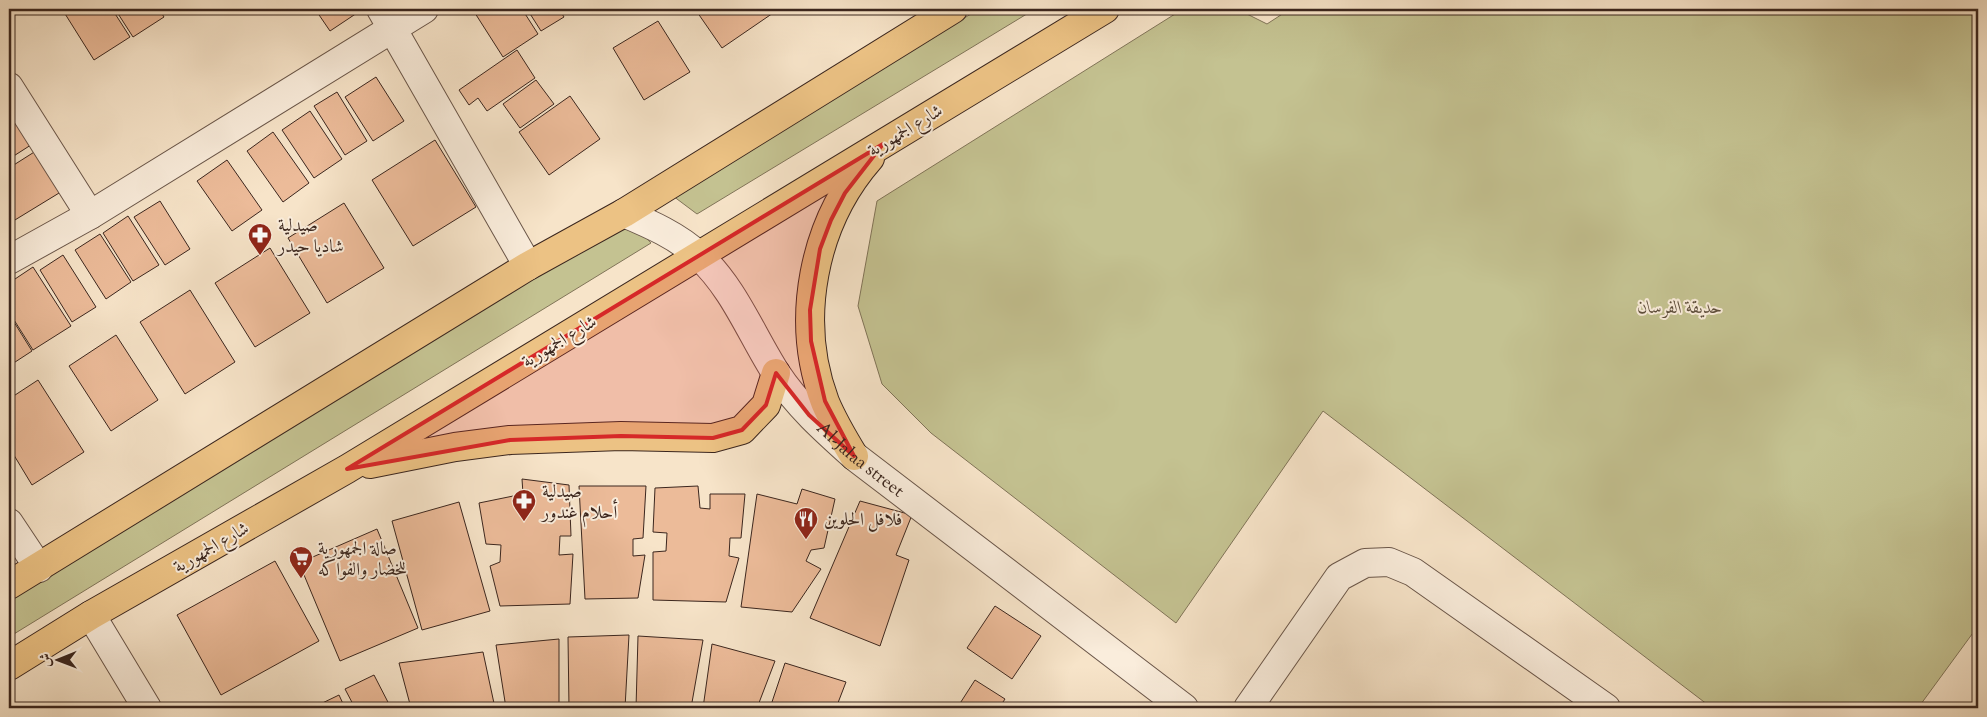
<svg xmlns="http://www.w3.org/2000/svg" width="1987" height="717" font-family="'Sorts Mill Goudy',Amiri,serif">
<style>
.green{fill:#c4c291;stroke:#807458}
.building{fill:#ecbb99;stroke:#3b261e}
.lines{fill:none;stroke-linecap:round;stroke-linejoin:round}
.minor-casing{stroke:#6a5649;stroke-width:30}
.major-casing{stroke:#3b261e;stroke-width:30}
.minor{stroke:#faeddc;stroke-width:28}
.major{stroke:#ecc284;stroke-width:28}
.marked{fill:#d62828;fill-opacity:0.2;stroke:#d62828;stroke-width:4;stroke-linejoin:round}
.labels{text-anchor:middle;stroke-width:4;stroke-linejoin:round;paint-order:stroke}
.street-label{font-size:18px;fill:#3b261e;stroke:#faeddc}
.poi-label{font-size:18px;fill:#3b261e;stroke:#faeddc;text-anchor:start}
.park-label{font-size:18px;font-style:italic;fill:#5d4d3b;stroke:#faeddc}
</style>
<rect width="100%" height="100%" fill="#f7e4c9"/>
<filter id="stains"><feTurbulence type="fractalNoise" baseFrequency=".004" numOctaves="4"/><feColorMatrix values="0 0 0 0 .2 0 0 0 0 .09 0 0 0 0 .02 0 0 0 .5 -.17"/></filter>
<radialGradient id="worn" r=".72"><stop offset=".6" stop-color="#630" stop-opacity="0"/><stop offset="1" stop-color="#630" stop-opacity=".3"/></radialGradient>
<g class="green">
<polygon points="979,9 1035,9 697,214 673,196"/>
<polygon points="1183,9 1237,9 1267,24 1290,9 1978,9 1978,626 1918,708 1712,708 1323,411 1176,623 931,433 882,384 858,306 877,201"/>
<polygon points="617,226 636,227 651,243 9,637 9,599"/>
</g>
<g class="building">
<polygon points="62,9 112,9 130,37 94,60"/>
<polygon points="115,9 159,9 164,17 133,37"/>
<polygon points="315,9 363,9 330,31"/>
<polygon points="475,9 522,9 538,34 503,57 473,10"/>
<polygon points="527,9 559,9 564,17 541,31"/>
<polygon points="695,9 774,9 776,11 722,48"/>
<polygon points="658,21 690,72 644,100 613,48"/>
<polygon points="517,50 535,78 487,111 478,98 469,105 459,90"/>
<polygon points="376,77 404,121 373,141 345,97"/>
<polygon points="536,80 554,104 520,128 503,104"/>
<polygon points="337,92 367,141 345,155 314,106"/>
<polygon points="570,96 600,139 549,175 519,132"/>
<polygon points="9,104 34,143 9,159"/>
<polygon points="310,111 342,159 314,178 282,130"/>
<polygon points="273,132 309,183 283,202 247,151"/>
<polygon points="435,140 476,207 413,246 372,180"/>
<polygon points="39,149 64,190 10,223 9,168"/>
<polygon points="227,160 262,210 232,231 197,181"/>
<polygon points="160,201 190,249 165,265 134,217"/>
<polygon points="344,203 384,268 327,303 288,238"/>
<polygon points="128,216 159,265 133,281 103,233"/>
<polygon points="100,234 131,282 106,299 75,250"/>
<polygon points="270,248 310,313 255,347 215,283"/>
<polygon points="63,255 96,307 72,322 40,270"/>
<polygon points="33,267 71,326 33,350 9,312 9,283"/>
<polygon points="190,290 235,362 185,394 140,322"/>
<polygon points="9,314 32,351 9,366"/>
<polygon points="116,335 158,400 111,431 69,366"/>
<polygon points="38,380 84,452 32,485 9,447 9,399"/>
<polygon points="522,479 569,485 571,536 560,536 559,555 573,554 570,604 500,606 490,566 500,562 501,545 486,544 479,503 523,494"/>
<polygon points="579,486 646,486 643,538 633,539 633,556 645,555 638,598 585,599"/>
<polygon points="698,486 700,508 710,509 710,494 745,494 741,538 730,538 729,556 739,558 726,602 653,600 653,552 666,551 667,533 653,532 655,488"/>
<polygon points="802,489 835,499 824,548 811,550 806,561 821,569 792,612 741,607 757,494 797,504"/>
<polygon points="860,501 912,515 896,555 909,560 880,646 810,618"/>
<polygon points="459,502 490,611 422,630 392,521"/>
<polygon points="377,529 418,628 340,661 299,563"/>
<polygon points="275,561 319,641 221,695 177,615"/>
<polygon points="995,606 1041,636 1012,679 967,648"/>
<polygon points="629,635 625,708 569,708 568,637"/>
<polygon points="638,636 703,640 691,708 636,708"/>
<polygon points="559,639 559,708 506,708 496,645"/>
<polygon points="712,644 775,661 757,708 703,708"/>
<polygon points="483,652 495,708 411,708 399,663"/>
<polygon points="785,663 846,682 836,708 770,708"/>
<polygon points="374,675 391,708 355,708 345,689"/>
<polygon points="975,680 1005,699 999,708 957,708"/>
<polygon points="339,695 345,708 312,708"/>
</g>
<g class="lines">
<g class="minor-casing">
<g id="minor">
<polyline points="381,9 528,266"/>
<polyline points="9,87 90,215"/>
<path id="s1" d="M624,213c26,11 54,23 75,43 35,32 52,78 77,117 21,32 49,57 78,83l330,252"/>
<polyline points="9,260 90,215 424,9"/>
<polyline points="9,523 39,568"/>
<polyline points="91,615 147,708"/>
<polyline points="1248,708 1339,577 1365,563 1389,562 1413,572 1606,708"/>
</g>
</g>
<g class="major-casing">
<g id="major">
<path d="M854,456c-11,-18 -21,-35 -29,-54 -31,-82 -12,-179 45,-244"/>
<polyline points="370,464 455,447 510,440 621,436 713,438 742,430 766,405 776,373"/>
<polyline points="9,585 528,266 624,213 953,9"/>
<polyline points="9,666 91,615 347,469 1105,9"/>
</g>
</g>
<use href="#minor" class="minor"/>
<use href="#major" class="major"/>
</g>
<path class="marked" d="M883,144l-38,49 -14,27 -11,29 -10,61 1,31 14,60 29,55 -45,-41 -33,-42 -10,32 -24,25 -29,8 -92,-2 -111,4 -163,29z"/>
<defs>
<g id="pharmacy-pin" transform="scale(1.25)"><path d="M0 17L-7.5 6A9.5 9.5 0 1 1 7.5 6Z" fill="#8f2418" stroke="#faeddc"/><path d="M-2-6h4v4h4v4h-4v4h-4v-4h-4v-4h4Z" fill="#fff"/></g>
<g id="restaurant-pin" transform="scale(1.25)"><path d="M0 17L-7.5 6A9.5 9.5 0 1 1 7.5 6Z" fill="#8f2418" stroke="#faeddc"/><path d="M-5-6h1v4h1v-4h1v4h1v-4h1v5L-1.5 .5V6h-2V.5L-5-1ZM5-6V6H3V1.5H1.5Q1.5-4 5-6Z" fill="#fff"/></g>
<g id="supermarket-pin" transform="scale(1.25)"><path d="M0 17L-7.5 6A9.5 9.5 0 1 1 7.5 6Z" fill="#8f2418" stroke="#faeddc"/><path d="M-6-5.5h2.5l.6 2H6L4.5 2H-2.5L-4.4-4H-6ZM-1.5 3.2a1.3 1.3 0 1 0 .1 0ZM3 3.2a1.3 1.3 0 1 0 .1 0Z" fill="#fff"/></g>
</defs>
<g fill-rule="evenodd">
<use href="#pharmacy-pin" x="260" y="235"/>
<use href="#pharmacy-pin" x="524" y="501"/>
<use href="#restaurant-pin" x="806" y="519"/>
<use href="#supermarket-pin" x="301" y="558"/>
</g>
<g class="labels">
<g class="street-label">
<text transform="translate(905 130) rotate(-31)" y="6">شارع الجمهورية</text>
<text transform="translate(559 341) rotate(-31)" y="6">شارع الجمهورية</text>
<text dy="6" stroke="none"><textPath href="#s1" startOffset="349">Al-Jalaa street</textPath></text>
<text transform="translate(211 547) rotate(-30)" y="6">شارع الجمهورية</text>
</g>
<g class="poi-label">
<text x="278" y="231">صيدلية<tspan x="278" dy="21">شاديا حيدر</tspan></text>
<text x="542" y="497">صيدلية<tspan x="542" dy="21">أحلام غندور</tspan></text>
<text x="824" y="525">فلافل الحلوين</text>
<text x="318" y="554">صالة الجمهورية<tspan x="318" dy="21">للخضار والفواكه</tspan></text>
</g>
<g class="park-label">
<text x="1680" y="313">حديقة الفرسان</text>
</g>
</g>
<rect width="1987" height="717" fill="none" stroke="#f7e4c9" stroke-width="30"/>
<rect x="10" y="10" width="1967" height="697" fill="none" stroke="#3b261e" stroke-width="2.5"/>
<rect x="15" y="15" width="1957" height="687" fill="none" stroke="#3b261e"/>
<g transform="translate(58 660) rotate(269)" stroke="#faeddc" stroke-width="4" paint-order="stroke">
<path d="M0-4L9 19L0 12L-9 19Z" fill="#3b261e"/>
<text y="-8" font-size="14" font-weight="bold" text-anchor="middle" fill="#3b261e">ش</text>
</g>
<rect width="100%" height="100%" filter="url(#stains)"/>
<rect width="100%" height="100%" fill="url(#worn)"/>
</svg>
